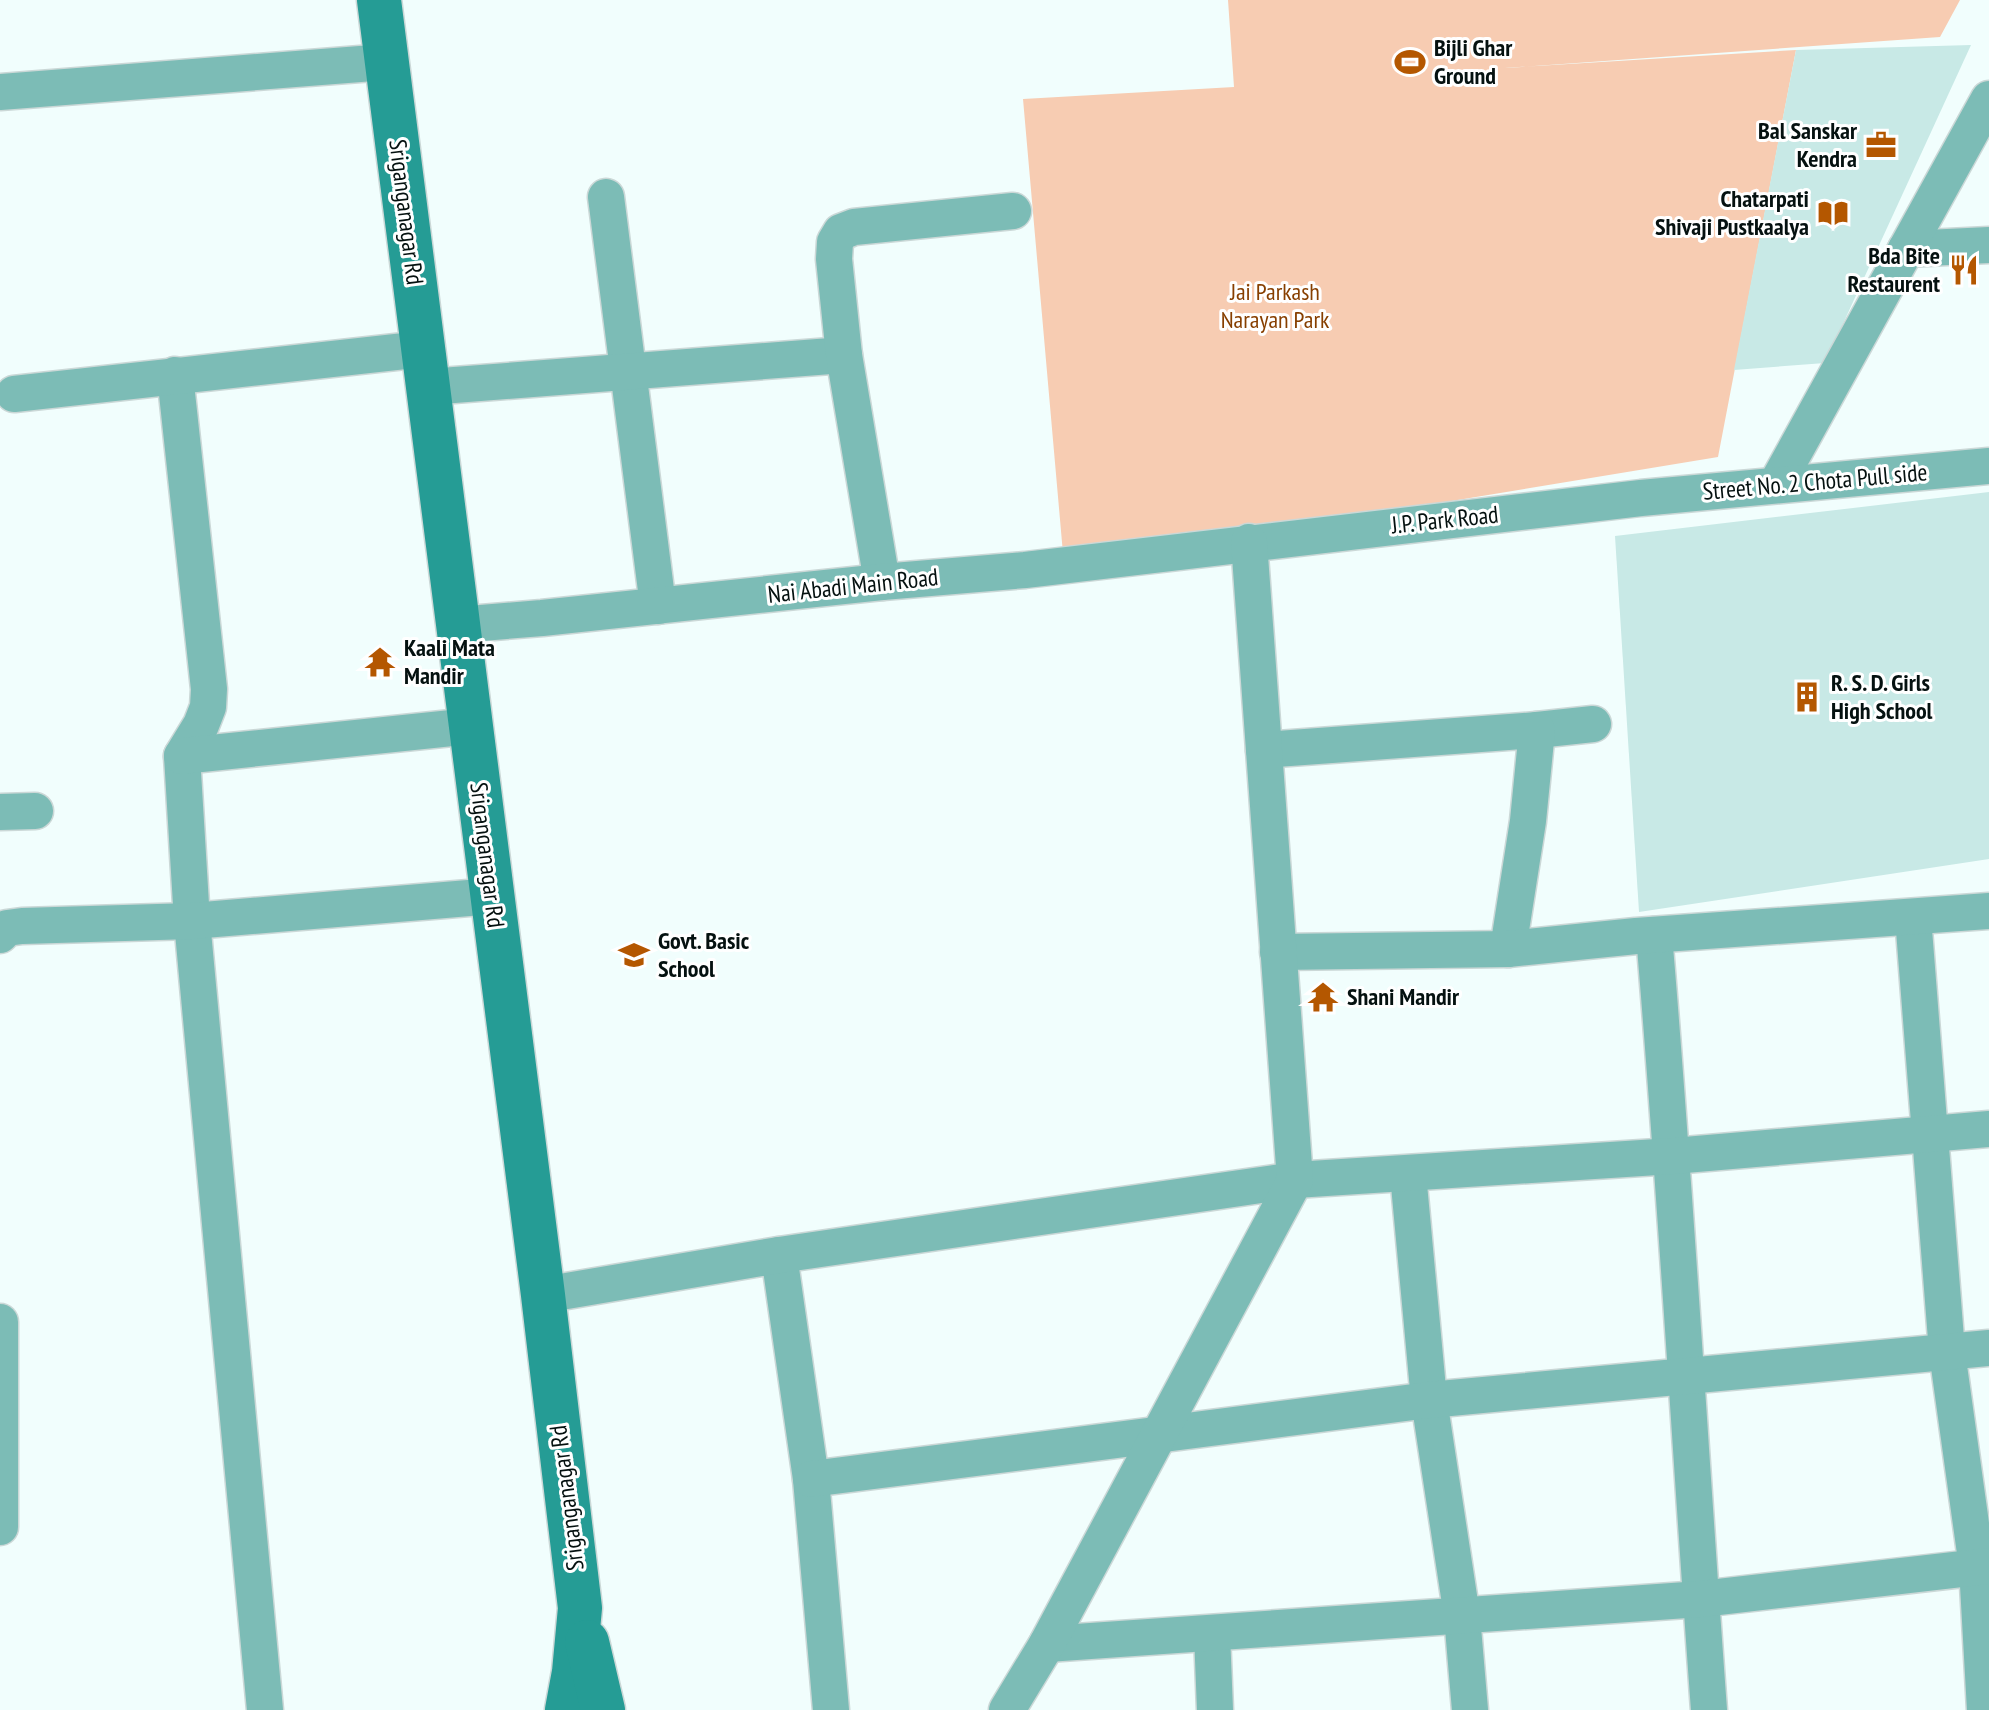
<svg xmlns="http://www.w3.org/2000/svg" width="1989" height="1710" font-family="'PT Sans Narrow',sans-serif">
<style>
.green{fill:#f7ccb2}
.building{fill:#c8e9e6}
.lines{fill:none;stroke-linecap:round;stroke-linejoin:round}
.street-casing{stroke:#cbd8d7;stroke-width:39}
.secondary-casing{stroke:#cbd8d7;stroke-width:47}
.street{stroke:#7cbcb6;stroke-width:36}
.secondary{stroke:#259c95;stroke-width:44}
.labels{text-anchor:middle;stroke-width:6;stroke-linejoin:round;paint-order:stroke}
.poi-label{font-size:24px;font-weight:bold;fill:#051110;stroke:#fff;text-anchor:start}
.street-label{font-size:24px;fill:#051110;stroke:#fff}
.park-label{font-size:24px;fill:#873f00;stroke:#fff}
</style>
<rect width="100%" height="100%" fill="#f1fefd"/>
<polygon class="green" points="1228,0 1960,0 1940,37 1505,68 1796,50 1718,457 1064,565 1023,99 1234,87"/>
<g class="building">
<polygon points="1971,45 1825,363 1734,370 1796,50"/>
<polygon points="1989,492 1989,859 1639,912 1615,536"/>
</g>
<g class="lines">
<g class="street-casing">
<g id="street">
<polyline points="0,92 386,62"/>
<polyline points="606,197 658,606"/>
<polyline points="1906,249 1989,245"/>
<polyline points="175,375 209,689 208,707 201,725 182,756 192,921 265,1710"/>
<polyline points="428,387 844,355"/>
<polyline points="14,394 423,349"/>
<polyline points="1776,485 1989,99"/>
<polyline points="882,582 844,355 834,259 835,242 841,232 854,227 1013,211"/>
<polyline points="457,625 542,618 882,582 1025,570 1641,498 1989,466"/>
<polyline points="1537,730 1593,724"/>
<polyline points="1264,750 1537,730 1528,821 1508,949"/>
<polyline points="182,756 471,726"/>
<polyline points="0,812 35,811"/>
<polyline points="1913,917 1947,1352 1977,1567 1985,1710"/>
<polyline points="0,935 7,928 22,926 192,921 493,896"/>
<path d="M1654,935c22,258 36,517 55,775"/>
<polyline points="1278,952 1508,949 1636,936 1989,911"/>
<polyline points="1408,1174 1429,1400 1462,1616 1470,1710"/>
<polyline points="779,1255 811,1479 831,1710"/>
<polyline points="543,1295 779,1255 1295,1180 1673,1156 1989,1129"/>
<polyline points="0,1322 0,1527"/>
<polyline points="811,1479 1429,1400 1989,1348"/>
<polyline points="1212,1634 1215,1710"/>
<polyline points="1047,1644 1701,1599 1989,1566"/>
<polyline points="1007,1710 1047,1644 1295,1180 1249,542"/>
</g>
</g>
<g class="secondary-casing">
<g id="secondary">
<polyline points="379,0 543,1295 580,1608 574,1672 567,1710"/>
<polyline points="587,1642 603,1710"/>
</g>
</g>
<use href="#street" class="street"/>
<use href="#secondary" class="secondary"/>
</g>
<defs>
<g id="stadium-bare" transform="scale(2.4)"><path d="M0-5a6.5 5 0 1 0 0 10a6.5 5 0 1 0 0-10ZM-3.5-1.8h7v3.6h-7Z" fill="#b45700" stroke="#fff" stroke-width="2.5" paint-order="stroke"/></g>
<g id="office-bare" transform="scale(2.4)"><path d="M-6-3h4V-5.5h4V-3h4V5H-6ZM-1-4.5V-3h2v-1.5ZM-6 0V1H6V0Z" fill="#b45700" stroke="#fff" stroke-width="2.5" paint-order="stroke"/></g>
<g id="library-bare" transform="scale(2.4)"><path d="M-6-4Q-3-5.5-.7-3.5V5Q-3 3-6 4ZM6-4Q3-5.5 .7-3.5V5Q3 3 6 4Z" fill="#b45700" stroke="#fff" stroke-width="2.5" paint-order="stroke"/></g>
<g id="restaurant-bare" transform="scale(2.4)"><path d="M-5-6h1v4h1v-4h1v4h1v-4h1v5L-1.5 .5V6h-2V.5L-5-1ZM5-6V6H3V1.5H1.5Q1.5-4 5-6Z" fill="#b45700" stroke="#fff" stroke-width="2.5" paint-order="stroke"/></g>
<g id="temple-bare" transform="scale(2.4)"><path d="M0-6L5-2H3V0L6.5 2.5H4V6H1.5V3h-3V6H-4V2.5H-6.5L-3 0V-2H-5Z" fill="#b45700" stroke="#fff" stroke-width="2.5" paint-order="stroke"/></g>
<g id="building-bare" transform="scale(2.4)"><path d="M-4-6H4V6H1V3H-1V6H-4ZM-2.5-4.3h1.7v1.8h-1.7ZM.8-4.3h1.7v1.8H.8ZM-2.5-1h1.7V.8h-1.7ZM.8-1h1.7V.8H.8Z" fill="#b45700" stroke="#fff" stroke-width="2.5" paint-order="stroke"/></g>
<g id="school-bare" transform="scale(2.4)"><path d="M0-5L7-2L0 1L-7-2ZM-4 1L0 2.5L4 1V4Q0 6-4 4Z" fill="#b45700" stroke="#fff" stroke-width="2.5" paint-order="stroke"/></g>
</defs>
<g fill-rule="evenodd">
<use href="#stadium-bare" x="1410" y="62"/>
<use href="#office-bare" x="1881" y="145"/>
<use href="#library-bare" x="1833" y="213"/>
<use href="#restaurant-bare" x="1964" y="270"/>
<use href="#temple-bare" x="380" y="662"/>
<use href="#building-bare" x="1807" y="697"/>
<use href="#school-bare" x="634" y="955"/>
<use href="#temple-bare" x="1323" y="997"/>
</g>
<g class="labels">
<g class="poi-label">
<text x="1434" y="56">Bijli Ghar<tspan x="1434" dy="28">Ground</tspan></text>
<text x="1857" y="139" text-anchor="end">Bal Sanskar<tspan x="1857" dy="28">Kendra</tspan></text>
<text x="1809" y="207" text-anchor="end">Chatarpati<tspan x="1809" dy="28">Shivaji Pustkaalya</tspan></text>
<text x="1940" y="264" text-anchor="end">Bda Bite<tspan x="1940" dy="28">Restaurent</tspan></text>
<text x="404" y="656">Kaali Mata<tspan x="404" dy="28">Mandir</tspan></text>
<text x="1831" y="691">R. S. D. Girls<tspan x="1831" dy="28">High School</tspan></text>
<text x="658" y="949">Govt. Basic<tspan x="658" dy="28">School</tspan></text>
<text x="1347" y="1005">Shani Mandir</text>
</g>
<g class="street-label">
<text transform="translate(406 212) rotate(83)" y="8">Sriganganagar Rd</text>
<text transform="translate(1815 482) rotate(-5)" y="8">Street No. 2 Chota Pull side</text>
<text transform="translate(1445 520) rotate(-6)" y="8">J.P. Park Road</text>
<text transform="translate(853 586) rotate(-6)" y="8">Nai Abadi Main Road</text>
<text transform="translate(487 855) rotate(83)" y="8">Sriganganagar Rd</text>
<text transform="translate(567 1498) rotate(-97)" y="8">Sriganganagar Rd</text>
</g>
<g class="park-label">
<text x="1275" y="300">Jai Parkash<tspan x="1275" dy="28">Narayan Park</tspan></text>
</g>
</g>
</svg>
